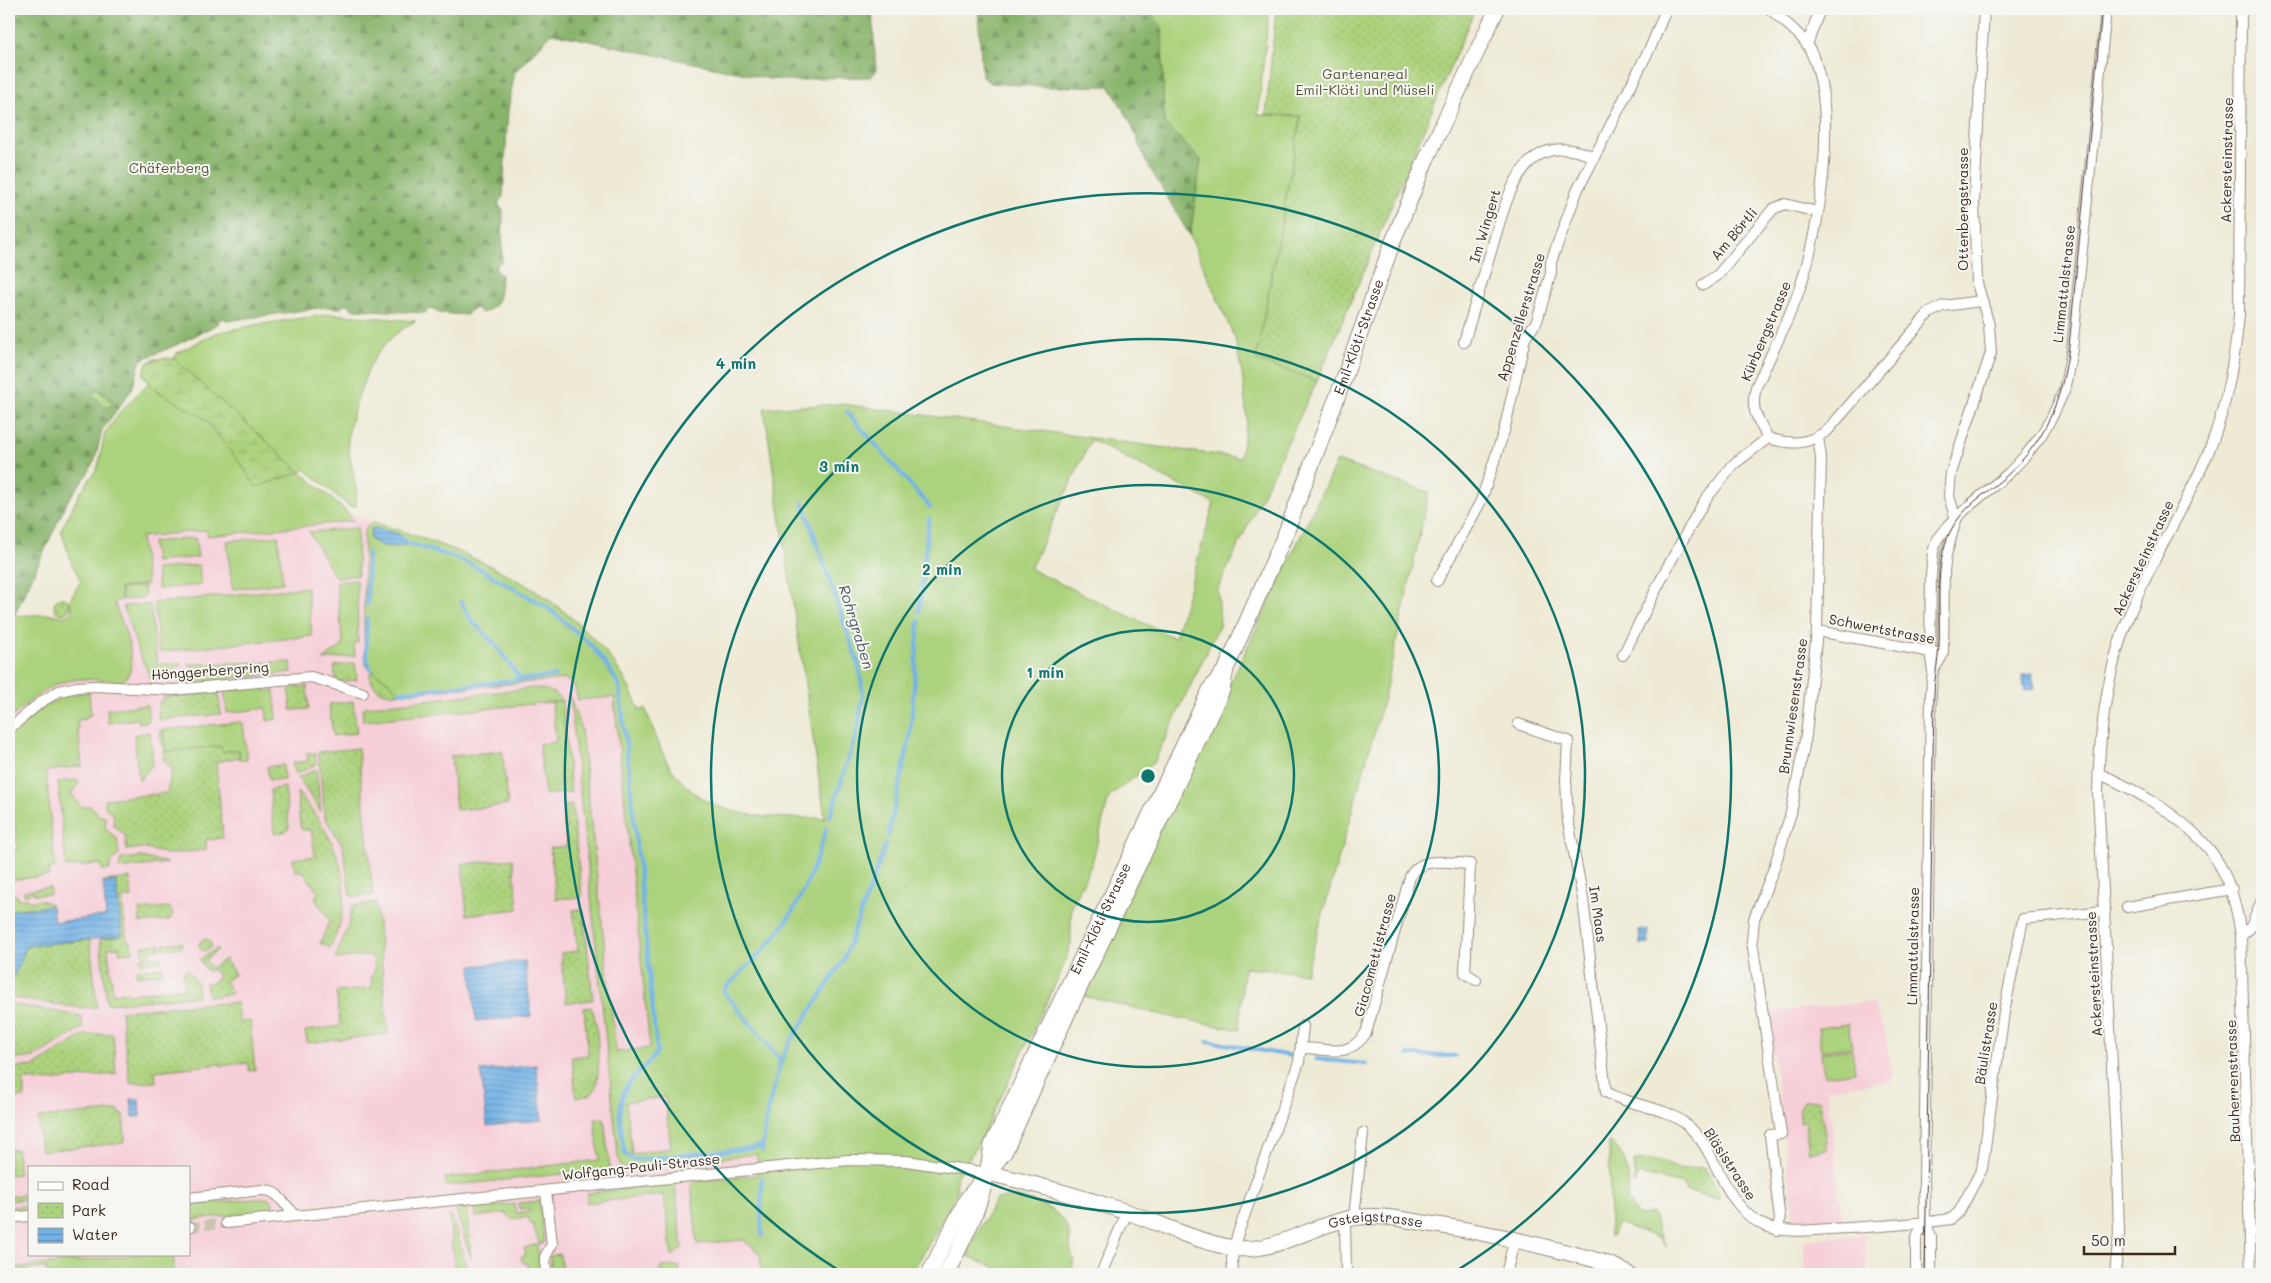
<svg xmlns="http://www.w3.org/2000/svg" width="2271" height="1283" font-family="Mali,sans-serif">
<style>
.built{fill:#f6cfd8;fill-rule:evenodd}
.grass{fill:#abd27c;stroke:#737e4d;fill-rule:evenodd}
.forest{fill:url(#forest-firs);stroke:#626f45}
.wetland{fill:url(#wetland-marsh);stroke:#737e4d}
.park{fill:url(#park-dots);stroke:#737e4d}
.water{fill:url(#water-rules);stroke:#566e82}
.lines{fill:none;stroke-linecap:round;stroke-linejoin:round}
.stream{stroke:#72b2e6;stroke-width:4}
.street-tunnel{stroke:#cac4b0;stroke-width:10;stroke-dasharray:10 5;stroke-linecap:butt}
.street-casing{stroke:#948a7a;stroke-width:12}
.secondary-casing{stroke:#948a7a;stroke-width:17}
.street{stroke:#fff;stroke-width:10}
.secondary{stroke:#fff;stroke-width:15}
.tram{stroke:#3b2a1e;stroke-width:1}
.ring{fill:none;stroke:#0f766e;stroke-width:2.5}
.labels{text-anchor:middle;stroke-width:4;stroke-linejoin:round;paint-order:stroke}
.park-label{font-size:14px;fill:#575436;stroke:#f6f6f2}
.street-label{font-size:14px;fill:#3b2a1e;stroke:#f6f6f2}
.water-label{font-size:15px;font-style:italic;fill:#4e5a64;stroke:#f6f6f2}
.centre{fill:#0f766e;stroke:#f6f6f2;stroke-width:2.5}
.ring-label{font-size:15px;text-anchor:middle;font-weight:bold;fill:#0f766e;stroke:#f6f6f2;stroke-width:4;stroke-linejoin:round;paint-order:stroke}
</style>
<defs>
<pattern id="forest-firs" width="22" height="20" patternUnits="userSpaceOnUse" patternTransform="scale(1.25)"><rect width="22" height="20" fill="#88b46c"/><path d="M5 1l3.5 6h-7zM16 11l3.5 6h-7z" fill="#709358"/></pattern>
<pattern id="wetland-marsh" width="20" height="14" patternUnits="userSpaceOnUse" patternTransform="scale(1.25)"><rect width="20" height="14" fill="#abd27c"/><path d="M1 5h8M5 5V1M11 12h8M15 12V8" fill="none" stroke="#94b46b"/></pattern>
<pattern id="park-dots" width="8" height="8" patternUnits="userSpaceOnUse" patternTransform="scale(1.25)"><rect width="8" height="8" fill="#abd27c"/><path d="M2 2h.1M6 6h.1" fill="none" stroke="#94b46b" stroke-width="1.8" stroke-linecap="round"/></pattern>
<pattern id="water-rules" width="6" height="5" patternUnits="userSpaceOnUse" patternTransform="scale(1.25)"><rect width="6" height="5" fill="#72b2e6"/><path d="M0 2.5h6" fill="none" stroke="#5f91ba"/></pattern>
</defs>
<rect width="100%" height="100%" fill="#f6f6f2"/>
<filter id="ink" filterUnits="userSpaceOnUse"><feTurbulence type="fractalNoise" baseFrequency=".02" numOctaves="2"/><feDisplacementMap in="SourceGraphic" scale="10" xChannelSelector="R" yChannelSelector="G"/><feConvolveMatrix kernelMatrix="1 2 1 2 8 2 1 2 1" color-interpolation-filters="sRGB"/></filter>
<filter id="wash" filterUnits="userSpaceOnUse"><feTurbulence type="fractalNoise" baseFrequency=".0096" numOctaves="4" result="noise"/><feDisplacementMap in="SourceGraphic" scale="20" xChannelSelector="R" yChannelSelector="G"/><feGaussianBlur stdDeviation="1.12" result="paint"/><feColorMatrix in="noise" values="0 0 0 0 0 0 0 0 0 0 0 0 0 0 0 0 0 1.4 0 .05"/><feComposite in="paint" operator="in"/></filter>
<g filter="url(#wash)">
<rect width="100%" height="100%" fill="#eeead5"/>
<g class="built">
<path d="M301,472l47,41 114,39 60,31 47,33 19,18 27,31 16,28 25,58 322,394 -22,32 1,15 -21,40 -25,42h-902v-554l38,-31 12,-6 14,-3 24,-1 33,-26 -16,-51 6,-14 27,-4 -6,-47 115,-13zM29,1167h160v87h-160z"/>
<polygon points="1872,1002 1885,1032 1893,1080 1827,1089 1843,1223 1795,1227 1768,1012"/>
<polygon points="1864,1235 1867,1274 1806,1274 1804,1240"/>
</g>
<g class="grass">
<path d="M1149,9h120l-11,106 43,1 -45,243 61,22 -99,207 2,36 -66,138 -45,35 -17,66 -21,46v34l-10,29 -83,173 -22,32 1,15 -21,40 -25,42h-149l-2,-20 -16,-14 -47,4 -6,-62 66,-7v-21l-136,14 -3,-12 -48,-459 11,32 35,323 34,-4 -36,-351 -36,3 -4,-15 -9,-6 -170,15 3,-2 -8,-9 -24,-17 -2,-24v-111l4,-6 6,-3c92,30 180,61 241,142 10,14 18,31 25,47l5,-3c8,19 14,40 24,57 35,56 98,53 156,53l-61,-410 78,-4 398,54 7,-38 -5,-47 -7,-34 -45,-103 11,-76 -37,-37 -2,-94zM1091,440l123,63 -39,135 -145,-69zM665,1097l6,51 -39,6 -6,-52z"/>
<path d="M331,314l85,7c-37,20 -47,42 -59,80 -4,14 -9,27 -9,41 1,19 11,47 8,64l-6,1 -45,-38 -4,3 47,41 5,8 -145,15 -2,-6 -65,7 6,47 -27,4 1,12 -7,2c7,19 31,69 6,80 -12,-1 -23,-3 -35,-3 -33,0 -53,20 -76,41v-93l4,-11 39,-2 11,3 8,-3 1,-7 -3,-6 12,-20 -10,-19 -10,-32 19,-37 18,-26 7,-34 17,-23 27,-28 -6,-7 4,-12 7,-4h20l3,-6 39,-20 39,-8z"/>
<polygon points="1337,461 1429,492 1384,698 1306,973 1244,968 1239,1030 1158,1014 1080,995"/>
<polygon points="357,528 358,575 336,578 309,532"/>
<polygon points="278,536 283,583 232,589 227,541"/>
<polygon points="195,538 198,557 155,562 152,542"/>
<polygon points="199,565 201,585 158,589 156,569"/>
<polygon points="357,580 358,643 354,643 355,656 323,660 343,645 336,582"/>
<polygon points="144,586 145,597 122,600 121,589"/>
<polygon points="307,587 312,636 159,652 154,603"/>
<polygon points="150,604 157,664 183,664 152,681 139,653 123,606"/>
<polygon points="291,662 292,672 182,684 193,668 188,664"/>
<polygon points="264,687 264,691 274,690 277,719 267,721 266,708 227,713 224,691"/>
<path d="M534,688c11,1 21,3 28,13l-199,20v-13l7,-2z"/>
<path d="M89,692l2,23 -5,1 1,3 -10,1 5,46 -36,5 9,97 -7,1 1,7 -40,4v-30l8,-1 -8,-77v-36c26,-24 44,-41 80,-44z"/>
<polygon points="147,705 149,721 139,723 138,719 108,723 107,709"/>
<polygon points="240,722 243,723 247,760 240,760 239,750 222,752 220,747 166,752 163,730"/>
<polygon points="150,732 153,764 139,781 134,735"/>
<polygon points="307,753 315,753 316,764 296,774 292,763 308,761"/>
<polygon points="77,780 79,784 71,793 81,807 91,806 100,816 105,816 106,830 117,838 119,855 110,863 110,870 102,870 101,864 66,867 58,782"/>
<polygon points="1848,1024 1852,1047 1821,1051 1818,1028"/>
<polygon points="1852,1049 1855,1072 1824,1076 1821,1053"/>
<polygon points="604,1118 610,1169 446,1186 445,1178 599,1160 595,1119"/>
<path d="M1609,1142c17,7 23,40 18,56l9,16 6,2 10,-3 5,10v6l10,18 -8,-9 -41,-15 -5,12 -3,1z"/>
<polygon points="17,1149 19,1174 9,1175 9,1150"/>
<polygon points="1658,1160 1678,1169 1704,1167 1716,1186 1720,1200 1685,1190 1683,1184 1638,1174 1635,1184 1633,1161"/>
<polygon points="675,1183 682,1248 672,1256 664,1195 587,1203 587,1193"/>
<path d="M1019,1197c20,6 43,13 50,35 2,10 0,18 5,27l-3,15h-61l-45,-19 31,-56z"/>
<polygon points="265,1198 270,1199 273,1203 272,1208 268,1211 189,1220 189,1205"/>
<polygon points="540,1201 544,1243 539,1244 533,1224 531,1224 528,1217 511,1219 505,1213 476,1217 475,1208 514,1204 516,1213 530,1211 529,1208 519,1209 518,1203"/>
<polygon points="29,1205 29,1212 9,1212 9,1207"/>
<polygon points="467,1208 471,1259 456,1210"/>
<polygon points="449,1215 452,1217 469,1274 455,1274"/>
<polygon points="537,1244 541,1274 529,1274 527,1263 523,1263 521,1257 526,1254 524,1248"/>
<polygon points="143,1254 173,1254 175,1272 149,1274 47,1274 46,1268 12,1271 12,1268"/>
<polygon points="560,1254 562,1274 551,1274 550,1256"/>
<polygon points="675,1266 680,1267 679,1274 659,1273 661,1267"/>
</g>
<g class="forest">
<path d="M9,9h863l4,62 -5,6 -56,1 -15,3 -30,-2 -218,-46 -37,39 -7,38 -5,87 -4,4v5l4,4 -1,51 -6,4v6l5,4c-1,18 0,33 -20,38l-5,-5 -6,2 -3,5 -29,-2 -3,-4h-7l-3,4 -73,-4 -3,-5h-5l-3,4 -15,-1 -99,14 -3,-3 -5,2 -1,4 -44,22 -33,14 -9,29 -30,41 -7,30 -7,13 -20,27 -59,127z"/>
<polygon points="978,9 1149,9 1162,29 1164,123 1201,160 1190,236 1147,163 1129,119 1109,86 1046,87 990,83 982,76"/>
</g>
<g class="wetland">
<polygon points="163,358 174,359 301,472 256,487 242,466 205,419 156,390 143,375 147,363"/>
<path d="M371,670l19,13 9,9c-14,7 -33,-7 -28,-22z"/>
</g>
<g class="park">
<polygon points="1276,9 1475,9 1317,381 1256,360 1301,116 1266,115"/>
<polygon points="95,390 98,390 112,402 111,406 104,407 93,395"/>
<circle cx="62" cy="606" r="8"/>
<polygon points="355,663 357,680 336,682 334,666"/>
<polygon points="307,686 309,709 291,710 289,688"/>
<polygon points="218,692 221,714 158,720 159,703 164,697"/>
<polygon points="353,701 357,733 333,736 329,704"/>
<polygon points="562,701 571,792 545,795 539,744 556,742 552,702"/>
<polygon points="160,730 163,730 166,752 220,746 223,752 239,750 239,757 216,762 223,838 206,840 206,850 167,854 142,848 127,850 125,835 114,826 113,814 105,807 105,799 167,793 172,768 164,761"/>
<polygon points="358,748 373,895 354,897 350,895 343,846 325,818 318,752"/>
<polygon points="502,751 508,805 456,810 451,756"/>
<polygon points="283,765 284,780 269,780 267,767"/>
<polygon points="316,769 321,812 298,778"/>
<polygon points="285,787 289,828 285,832 274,833 270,790"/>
<path d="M297,792c41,46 63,97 33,156l-10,-5 10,-23 -15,-21 3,-7 -15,-21h-8l-2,-12 22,-3 -4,-26h-9l-2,-4z"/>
<polygon points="572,805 582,897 556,899 550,848 567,846 563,806"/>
<polygon points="141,857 168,863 119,869 121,859"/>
<polygon points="513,859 518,909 467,915 462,864"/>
<polygon points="130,878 132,897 122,899 127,941 131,941 133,952 120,953 119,947 108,948 113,994 129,992 131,994 185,987 183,972 187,969 197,983 198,996 107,1004 100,939 122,936 116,881 103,883 103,881"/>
<polygon points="50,887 50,894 35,895 34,892 24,895 24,891"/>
<polygon points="17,895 18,899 28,898 29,901 40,900 50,903 51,906 9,910 9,896"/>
<polygon points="376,902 388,1034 307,1043 305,1031 340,1026 336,992 372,988 371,976 375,971 374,960 369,955 335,959 349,924 352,906"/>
<polygon points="169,907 173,913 170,920 140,923 139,910"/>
<polygon points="583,909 593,1000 566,1003 561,953 578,951 573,910"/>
<circle cx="205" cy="945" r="6"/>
<polygon points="90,940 97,1007 81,1008 13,998 9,988 27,946"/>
<polygon points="182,942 182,947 163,949 163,944"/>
<polygon points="160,944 160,949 150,950 151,955 143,956 142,946"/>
<polygon points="217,948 218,950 205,960 212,968 225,959 235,974 225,981 232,992 231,994 208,997 206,983 208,982 210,984 219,977 212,969 208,972 199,960"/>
<polygon points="161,956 162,961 141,963 140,958"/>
<polygon points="162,967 163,973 137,976 136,970"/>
<polygon points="237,1003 239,1022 250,1021 255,1070 249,1071 248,1063 221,1066 221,1064 155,1071 156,1082 130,1083 121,1011 200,1004"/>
<polygon points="9,1004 81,1016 83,1028 34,1057 9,1060"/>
<path d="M591,1007c7,9 11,73 3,84 -4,5 -12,6 -18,7l-4,-41 16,-2 -4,-47z"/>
<polygon points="100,1034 113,1034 116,1074 37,1082 36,1079 23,1081 25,1097 9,1098 9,1068 34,1066 84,1035"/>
<polygon points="1820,1100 1827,1149 1809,1152 1805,1122 1800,1123 1799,1109 1804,1101"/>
<polygon points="119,1110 120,1114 123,1114 125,1140 123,1143 41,1151 38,1118"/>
<polygon points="29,1194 29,1199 9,1201 9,1196"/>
</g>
<g class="water">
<path d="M376,528l23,6 8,7 -1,4c-15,3 -23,3 -36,-6l1,-10z"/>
<polygon points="2032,674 2035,689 2025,691 2022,675"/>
<polygon points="116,881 122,936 27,946 9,988 9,910 52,906 54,922 106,916 103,883"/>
<polygon points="1648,929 1649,944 1640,945 1639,930"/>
<polygon points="525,961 531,1016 476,1021 471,966"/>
<polygon points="536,1065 542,1120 487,1126 481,1071"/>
<polygon points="131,1099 139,1099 140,1117 133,1117"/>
</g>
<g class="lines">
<g class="stream">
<polyline points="847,412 930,507"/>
<polyline points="803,503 859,666 863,694 858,729 830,817"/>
<path d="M407,543l49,15 24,11 68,39 43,37 17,22 11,18 11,94 27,273c-8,13 -20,20 -29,32 -13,19 -7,48 -3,70l8,6 120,-12 9,-3"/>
<polyline points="461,602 471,620 494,643 521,680"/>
<polyline points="367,604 368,553"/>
<polyline points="919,612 929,518"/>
<path d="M367,618c0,15 -4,39 4,52"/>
<polyline points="399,692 555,676"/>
<polyline points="888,836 910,737 919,621"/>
<polyline points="1208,1041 1291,1056"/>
<polyline points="1408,1055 1455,1056"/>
<polyline points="1316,1059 1366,1064"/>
<path d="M781,1061l-57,-69 1,-4c59,-53 79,-85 102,-161"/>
<polyline points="762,1151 768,1109 781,1061 789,1044 843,961 886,844"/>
<polyline points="762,1178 761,1215 762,1236"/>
</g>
</g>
</g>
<g filter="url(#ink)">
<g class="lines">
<polyline class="street-tunnel" points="190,1227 226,1223"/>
<g class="street-casing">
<g id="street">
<path d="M1770,9c11,10 31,25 38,37 33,59 12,188 -11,250 -12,31 -27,61 -41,91 -6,22 1,31 12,51 23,7 40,7 60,-8l101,-117 14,-7 38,-5"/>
<polyline points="1807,45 1820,9"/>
<polyline points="1703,285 1718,275 1773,209 1785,204 1817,212"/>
<path d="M1464,342c9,-30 18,-61 27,-91 16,-53 30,-126 103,-94"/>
<polyline points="1956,520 1949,496 1951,473 1991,353 1989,325 1977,283 1974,202 1984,9"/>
<polyline points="1437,581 1481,501 1504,431 1525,338 1537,321 1551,273 1551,262 1577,191 1652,44 1666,9"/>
<polyline points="1817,631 1937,653"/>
<polyline points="1623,655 1667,568 1705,500 1734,464 1768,438"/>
<polyline points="1933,671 1943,654 1944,571 1946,555 1956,520"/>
<path d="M1518,724l50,17 -2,40 2,40 15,78 23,193c25,15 57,13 81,33 25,21 31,55 51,79 8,10 18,19 30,23 20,6 41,3 61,2 41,-2 81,-4 122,-10l8,-7 23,-43 22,-157 19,-93 82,-8"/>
<polyline points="9,729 41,702 59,691 77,687 95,686 173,690 311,677 363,693"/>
<path d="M2099,774c19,7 36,17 54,28 57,36 79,67 88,134l10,338"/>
<polyline points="2127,907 2232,889"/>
<polyline points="2241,936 2251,927 2262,900"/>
<path d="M1301,1048c28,0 46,12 65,-15l44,-156c11,-22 39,-14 60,-13l-5,109 11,7"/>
<polyline points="546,1191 552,1244 545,1257 546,1274"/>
<polyline points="189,1198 262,1190 271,1191 277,1195 296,1216"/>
<polyline points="1354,1217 1363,1133"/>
<polyline points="9,1218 29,1216"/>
<polyline points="1345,1219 1346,1274"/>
<polyline points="226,1223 848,1160 906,1161 988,1173"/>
<polyline points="189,1227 190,1227"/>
<polyline points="1777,1230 1780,1220 1770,1135 1781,1134 1752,941 1754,919 1774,868 1791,813 1806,735 1817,631 1821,458 1818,437"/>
<polyline points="1101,1274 1127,1212"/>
<polyline points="1233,1274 1232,1259 1237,1236 1299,1062 1303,1026"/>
<polyline points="1506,1274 1515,1238"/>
<polyline points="1916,1274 1916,1237 1925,1222"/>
<polyline points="1931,1274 1931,1236 1925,1222 1924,1184 1931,693 1933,671 1930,652 1931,575 1933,552 1937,539 1946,528 1969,506 2009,473 2026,455 2040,437 2052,417 2064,391 2072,350 2106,9"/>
<path d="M2115,1274l4,-40 -2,-71 -19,-370c1,-60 8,-119 30,-175 20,-52 50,-99 73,-149 23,-48 33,-101 38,-154l2,-306"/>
</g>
</g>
<g class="secondary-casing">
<g id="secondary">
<path id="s1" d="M988,1173c47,11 93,24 139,39 35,12 70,30 107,36 42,6 78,-24 119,-30 23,-4 49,1 71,5 47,7 92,16 137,28 23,6 47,10 67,23"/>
<path id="s2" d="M929,1274l38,-75 38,-48 64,-141 153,-320 4,-21 59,-134 57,-151 50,-140 33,-82 72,-153"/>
<path id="s3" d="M946,1274c24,-46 39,-76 46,-129l219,-457 14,-18"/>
</g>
</g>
<use href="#street" class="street"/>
<use href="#secondary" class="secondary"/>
<path class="tram" d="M1925,1274l9,-579c0,-16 4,-32 5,-49 2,-37 -6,-81 12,-116 12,-23 34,-36 53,-52 42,-37 58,-78 65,-132l33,-337"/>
</g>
</g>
<g class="ring">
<circle cx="1148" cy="776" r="146"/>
<circle cx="1148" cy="776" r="291"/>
<circle cx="1148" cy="776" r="437"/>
<path d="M843 1273A583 583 0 1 1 1453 1273"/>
</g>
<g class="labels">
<g class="park-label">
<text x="1365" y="79">Gartenareal<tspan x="1365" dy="16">Emil-Klöti und Müseli</tspan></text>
<text x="169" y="173">Chäferberg</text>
</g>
<g class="street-label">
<text transform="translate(2227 160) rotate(-89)" y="5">Ackersteinstrasse</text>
<text transform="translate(1963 209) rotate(-90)" y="5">Ottenbergstrasse</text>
<text transform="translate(1485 226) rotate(-73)" y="5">Im Wingert</text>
<text transform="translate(1734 234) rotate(-50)" y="5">Am Börtli</text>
<text transform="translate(2064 284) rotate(-84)" y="5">Limmattalstrasse</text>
<text transform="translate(1521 317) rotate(-73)" y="5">Appenzellerstrasse</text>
<text transform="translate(1766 331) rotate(-67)" y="5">Kürbergstrasse</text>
<text dy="5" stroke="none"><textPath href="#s2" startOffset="1034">Emil-Klöti-Strasse</textPath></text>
<text transform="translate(2143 558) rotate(-65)" y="5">Ackersteinstrasse</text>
<text transform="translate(1882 629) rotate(11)" y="5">Schwertstrasse</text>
<text transform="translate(210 671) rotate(-4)" y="5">Hönggerbergring</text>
<text transform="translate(1793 706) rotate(-82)" y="5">Brunnwiesenstrasse</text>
<text transform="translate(1598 914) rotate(82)" y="5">Im Maas</text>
<text dy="5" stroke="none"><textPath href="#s3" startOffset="389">Emil-Klöti-Strasse</textPath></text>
<text transform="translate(1913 946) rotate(-89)" y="5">Limmattalstrasse</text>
<text transform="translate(1375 955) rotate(-75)" y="5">Giacomettistrasse</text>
<text transform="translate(2094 974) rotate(-93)" y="5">Ackersteinstrasse</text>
<text transform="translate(1986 1043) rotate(-81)" y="5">Bäulistrasse</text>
<text transform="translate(2233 1081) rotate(-92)" y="5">Bauherrenstrasse</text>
<text transform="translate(1730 1164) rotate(57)" y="5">Bläsistrasse</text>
<text transform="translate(641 1167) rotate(-6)" y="5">Wolfgang-Pauli-Strasse</text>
<text dy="5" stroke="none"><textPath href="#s1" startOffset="404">Gsteigstrasse</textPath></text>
</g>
<g class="water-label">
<text transform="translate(856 627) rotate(73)" y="5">Rohrgraben</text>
</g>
</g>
<circle cx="1148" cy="776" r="8" class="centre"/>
<g class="ring-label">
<text x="736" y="369">4 min</text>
<text x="839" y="472">3 min</text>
<text x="942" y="575">2 min</text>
<text x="1045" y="678">1 min</text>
</g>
<rect width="2271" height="1283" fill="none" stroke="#f6f6f2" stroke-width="30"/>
<rect x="28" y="1166" width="162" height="90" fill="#f6f6f2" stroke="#aba49d"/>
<rect x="38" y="1182" width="25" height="8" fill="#ffffff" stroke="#aba49d"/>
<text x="72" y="1190" font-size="15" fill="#3b2a1e">Road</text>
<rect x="38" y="1203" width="25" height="15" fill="url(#park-dots)" stroke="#aba49d"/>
<text x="72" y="1216" font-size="15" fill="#3b2a1e">Park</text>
<rect x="38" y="1228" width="25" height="15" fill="url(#water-rules)" stroke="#aba49d"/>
<text x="72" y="1240" font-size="15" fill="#3b2a1e">Water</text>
<path d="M2084 1246v8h91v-8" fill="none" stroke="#3b2a1e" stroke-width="2.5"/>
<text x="2091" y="1246" font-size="15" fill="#3b2a1e" stroke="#f6f6f2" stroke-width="4" paint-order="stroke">50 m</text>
</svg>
